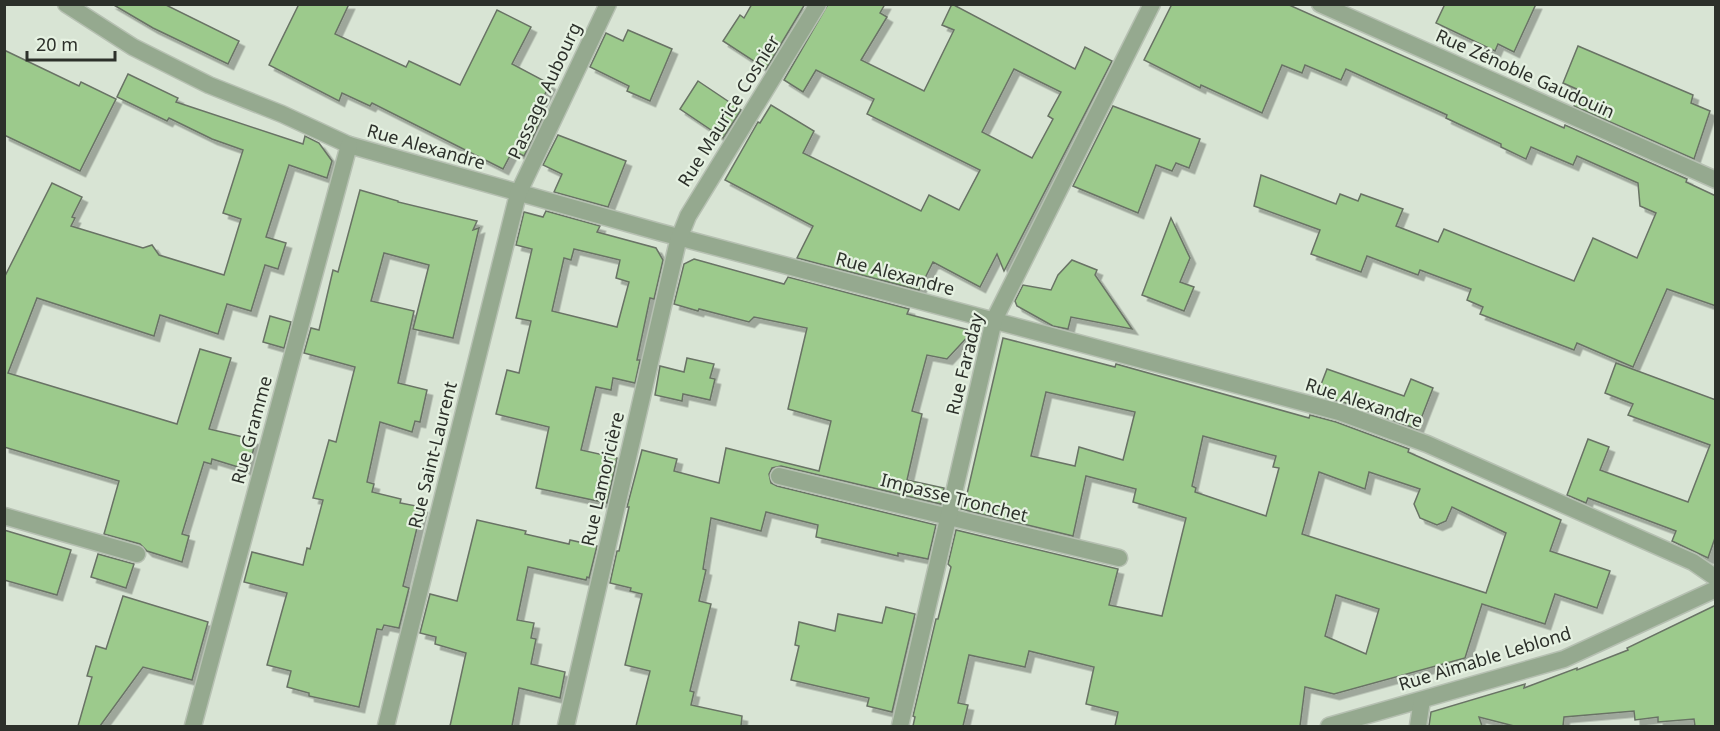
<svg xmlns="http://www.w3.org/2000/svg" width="1720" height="731" font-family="'Noto Sans',sans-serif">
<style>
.building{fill:#9cca8c;stroke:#697365;stroke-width:1.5;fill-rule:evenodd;filter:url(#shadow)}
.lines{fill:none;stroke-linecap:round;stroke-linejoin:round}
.minor-casing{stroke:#b6c0b2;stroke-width:19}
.minor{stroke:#95a98f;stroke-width:16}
.labels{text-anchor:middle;stroke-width:4.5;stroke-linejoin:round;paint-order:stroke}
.street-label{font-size:18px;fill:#2c302a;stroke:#e5f1e1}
</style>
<defs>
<filter id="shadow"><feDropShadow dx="5.5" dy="5.5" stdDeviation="0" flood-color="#0004"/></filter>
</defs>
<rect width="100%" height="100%" fill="#d8e4d4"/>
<g class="building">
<polygon points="112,4 164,4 239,41 228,64 153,28"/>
<polygon points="299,4 349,4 335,34 406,67 409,61 460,85 497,10 531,27 512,64 550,84 536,112 543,116 524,156 513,150 503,169 372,103 370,106 342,93 339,101 269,65"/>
<polygon points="752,4 805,4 766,69 723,41 740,15 744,18"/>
<path d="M828,4h57l-5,9 7,4 -26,43 63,31 30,-61 -12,-5 10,-21 123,65 10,-22 27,14 -108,210 -7,-17 -17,33 -47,-25 -14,28 -122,-32 16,-32 -88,-46 33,-58 2,1 11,-18 43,26 -11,22 118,58 8,-16 30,15 21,-40 -113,-56 7,-15 -58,-29 -13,22 -19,-12zM1014,69l47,23 -13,24 5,3 -21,39 -50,-26z"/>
<polygon points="1172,4 1287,4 1564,128 1565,125 1687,179 1686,182 1716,196 1716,306 1667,289 1633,367 1577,343 1574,350 1480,314 1483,307 1467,300 1471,289 1420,270 1418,275 1367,256 1361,272 1311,254 1320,230 1254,206 1261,175 1336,204 1340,194 1358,201 1361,194 1403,209 1396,226 1438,242 1444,229 1574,281 1593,238 1637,258 1656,213 1640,206 1638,183 1577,156 1573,165 1531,147 1526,159 1501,147 1501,144 1446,118 1447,115 1346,69 1341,80 1305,65 1302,73 1282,65 1262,113 1201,85 1200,88 1144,60"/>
<polygon points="1445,4 1536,4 1514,52 1498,44 1495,51 1436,23"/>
<polygon points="628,30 672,49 650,101 627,91 629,86 590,67 606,33 623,41"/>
<polygon points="1578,46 1693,95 1691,103 1710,111 1694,159 1574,106 1581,91 1563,83"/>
<polygon points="4,50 79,86 81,82 116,99 80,171 4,135"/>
<polygon points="128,74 178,98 176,102 303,144 305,136 319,143 332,161 327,178 289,165 266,237 286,243 278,269 265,265 251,311 227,304 218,334 160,315 154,336 37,298 8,373 177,424 200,349 231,358 209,429 256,440 248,470 212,459 211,464 204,462 182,534 189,536 182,562 147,551 140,544 104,534 119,481 4,447 4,278 52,183 82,197 72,217 75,218 71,226 143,248 152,245 159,255 224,275 241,219 223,213 243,150 212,139 169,118 167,121 117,97"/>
<polygon points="698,81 741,110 723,138 680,109"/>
<polygon points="1113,106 1200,139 1189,168 1176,163 1172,171 1156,165 1138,213 1073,186"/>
<polygon points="558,135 626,161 608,207 554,192 562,174 543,165"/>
<polygon points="360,190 398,201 398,202 477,221 473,230 479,228 453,338 413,329 429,265 384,253 371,301 414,311 398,383 427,390 420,422 415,421 412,432 380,422 367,482 374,484 372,492 401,499 400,503 422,507 403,586 409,588 399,628 384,625 382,630 377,629 359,707 309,696 309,693 287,687 291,671 267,665 287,593 244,582 252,552 303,565 307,548 310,549 323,500 313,498 329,440 336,442 355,367 304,353 311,328 319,330 333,270 338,272"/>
<path d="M546,211l54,15 -3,6 59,16 7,12 -9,39 -4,-1 -13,62h3l-5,23 -22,-5 -2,12 -15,-3 -15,63 36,8 -10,45 -71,-15 13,-61 -53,-13 11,-44 12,3 12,-52 -15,-3 16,-69 -16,-4 8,-33 19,5zM574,249l46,11 -4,18 13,4 -12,45 -65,-16 12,-53 7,2z"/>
<polygon points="1171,218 1190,258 1180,282 1194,287 1184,311 1142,295"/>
<polygon points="694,259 784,284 788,277 909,309 907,314 973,331 947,359 927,355 912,411 922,414 907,480 944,488 941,504 781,466 772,468 769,474 771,483 777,486 936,525 928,559 898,553 898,556 816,537 818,525 766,512 761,531 711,518 703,569 706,570 699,601 711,604 690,691 694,692 691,705 742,716 741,726 636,726 650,671 625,665 642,594 630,591 631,588 610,583 617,551 619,551 629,507 627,507 642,450 677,459 674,471 719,483 726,448 819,471 831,421 788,409 807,328 754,317 749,322 699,309 698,311 674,304 684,264"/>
<polygon points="1072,260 1097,270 1095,275 1132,329 1071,317 1068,329 1053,326 1017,306 1015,301 1023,285 1051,290 1058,275"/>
<polygon points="270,316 291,322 284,348 263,342"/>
<path d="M1003,338l112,29 1,-3 193,54 1,-3 26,7 73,27 -1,3 153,68 -11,31 60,20 -13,37 -42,-14 -10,30 -63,-20 -17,54 -131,36 -29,-7 -5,39h-185l3,-14 -32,-8 8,-37 -65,-16 -4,16 -56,-12 -11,48 10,2 -5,21h-50l2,-9 -2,-1 23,-97h2l13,-52 -3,-3 8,-34 162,39 -9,36 53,11 24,-98 -53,-16 3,-13 -50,-13 -13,60 -112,-27 4,-16 2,1zM1046,392l89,20 -12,48 -44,-13 -4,19 -44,-10zM1203,436l73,20 -3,11 6,1 -13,48 -71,-24 1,-4 -4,-2zM1319,472l46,17 4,-17 51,17 -6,15 6,14 17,7 9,-4 6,-14 54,26 -20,60 -184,-59zM1336,595l43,14 -13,45 -41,-18z"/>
<polygon points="687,358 714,364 710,378 715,379 710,400 683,394 682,401 655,395 660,366 684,372"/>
<polygon points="1616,363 1716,400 1716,535 1708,558 1672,541 1676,531 1588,498 1586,503 1567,495 1588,439 1609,447 1600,470 1688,502 1710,445 1628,415 1633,404 1605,393"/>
<polygon points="1327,369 1404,396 1411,379 1433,388 1417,429 1343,402 1317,395"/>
<polygon points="477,520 526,531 525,534 569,544 570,540 597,546 589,578 587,577 586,580 528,567 517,620 534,623 531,638 536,639 531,664 565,672 560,698 519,688 512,726 450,726 466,653 435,644 436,637 420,633 430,594 457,601"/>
<polygon points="4,530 71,550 57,595 4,580"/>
<polygon points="98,554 134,564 126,588 91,577"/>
<polygon points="123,596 208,622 192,680 143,667 100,726 78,726 92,677 87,676 96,646 106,649"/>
<polygon points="1716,605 1716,726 1695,726 1694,719 1658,722 1658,717 1635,720 1634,711 1564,717 1563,726 1514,726 1479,717 1482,726 1429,726 1431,712 1525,684 1524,688 1577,668 1577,670 1628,650 1627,648"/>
<polygon points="886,607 915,614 892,712 867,706 869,698 791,680 799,646 795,645 799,622 835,631 838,614 882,623"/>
</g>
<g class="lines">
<g class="minor-casing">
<g id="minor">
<polyline points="66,4 133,47 209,85 282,114 349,145 659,232 1339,412 1427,444 1693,562 1716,578"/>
<polyline points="1320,4 1716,180"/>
<polyline points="779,476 1119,558"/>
<polyline points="4,516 137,554"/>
<polyline points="193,726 349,145"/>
<polyline points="386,726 518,194 608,4"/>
<polyline points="566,726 678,241 688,216 818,4"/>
<polyline points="900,726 994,320 1152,4"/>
<polyline points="1329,726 1564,659 1716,589"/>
<polyline points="1418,726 1422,700"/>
</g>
</g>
<use href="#minor" class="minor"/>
</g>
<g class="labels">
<g class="street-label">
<text transform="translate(1525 74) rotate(24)" y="6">Rue Zénoble Gaudouin</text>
<text transform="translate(545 91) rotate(-65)" y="6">Passage Aubourg</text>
<text transform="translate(729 111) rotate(-58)" y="6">Rue Maurice Cosnier</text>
<text transform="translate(426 147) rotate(16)" y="6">Rue Alexandre</text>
<text transform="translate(895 274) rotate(15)" y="6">Rue Alexandre</text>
<text transform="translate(965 364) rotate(-76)" y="6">Rue Faraday</text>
<text transform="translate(1364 403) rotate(18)" y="6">Rue Alexandre</text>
<text transform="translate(252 430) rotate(-75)" y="6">Rue Gramme</text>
<text transform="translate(433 455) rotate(-76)" y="6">Rue Saint-Laurent</text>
<text transform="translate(603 479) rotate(-77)" y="6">Rue Lamoricière</text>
<text transform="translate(954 498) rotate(14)" y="6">Impasse Tronchet</text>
<text transform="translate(1485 659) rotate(-17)" y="6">Rue Aimable Leblond</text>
</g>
</g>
<rect width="1720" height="731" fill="none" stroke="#2c302a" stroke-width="12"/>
<path d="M27 51v9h88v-9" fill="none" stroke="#2c302a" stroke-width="3"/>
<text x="36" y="51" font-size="18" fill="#2c302a" stroke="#e5f1e1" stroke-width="4.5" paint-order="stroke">20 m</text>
</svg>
